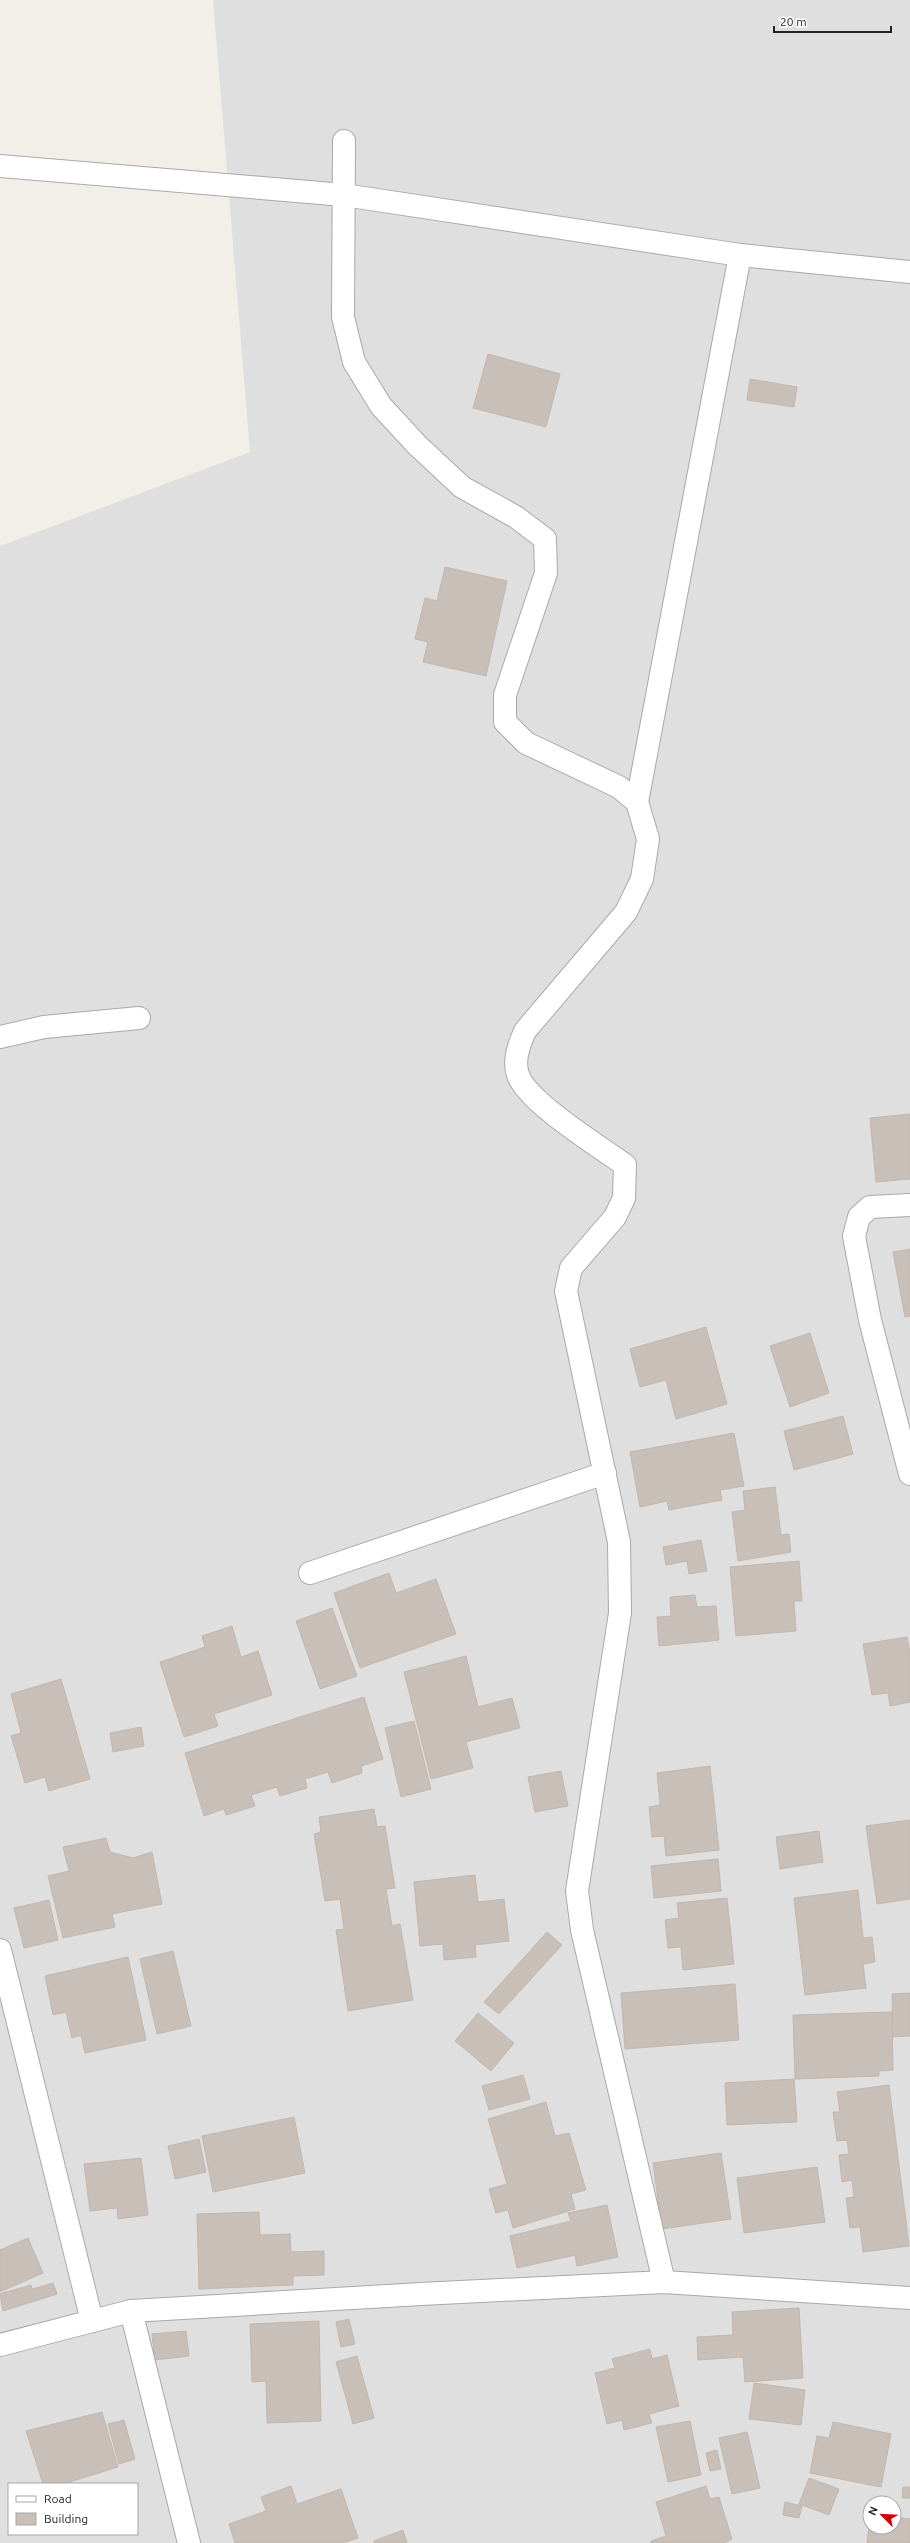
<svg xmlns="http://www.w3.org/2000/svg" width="910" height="2543" font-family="Ubuntu,sans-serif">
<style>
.residential{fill:#e0dfdf;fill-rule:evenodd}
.building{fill:#c7bfb8;stroke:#c4b6ab}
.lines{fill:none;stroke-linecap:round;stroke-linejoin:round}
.minor-casing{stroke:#a9a9a9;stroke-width:24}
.minor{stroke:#fff;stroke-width:22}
</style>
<rect width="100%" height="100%" fill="#f2efe9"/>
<path class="residential" d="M213,0h697v2543h-910v-1997l250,-94zM9,2484h128v50h-128zM870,2503h24v24h-24z"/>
<g class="building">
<polygon points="488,354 560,374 546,427 473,408"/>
<polygon points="750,379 797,387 794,407 747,400"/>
<polygon points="445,567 507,581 486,676 423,662 428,642 415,639 425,598 437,601"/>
<polygon points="910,1114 910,1179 876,1182 870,1118"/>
<polygon points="910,1249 910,1316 905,1317 893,1252"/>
<polygon points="706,1327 727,1404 676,1419 666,1380 640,1387 630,1349"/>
<polygon points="810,1333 829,1393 790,1407 770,1346"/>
<polygon points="843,1416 853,1454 794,1470 784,1431"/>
<polygon points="734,1433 744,1486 720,1490 722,1500 669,1510 667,1501 640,1507 630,1452"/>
<polygon points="775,1487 781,1535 789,1534 791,1552 738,1561 732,1512 745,1510 743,1491"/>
<polygon points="701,1540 707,1571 689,1574 687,1561 666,1565 663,1547"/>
<polygon points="799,1561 802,1601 794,1601 796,1631 736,1636 730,1567"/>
<polygon points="389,1573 396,1593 436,1579 456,1634 360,1668 334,1593"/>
<polygon points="695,1595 697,1607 716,1606 719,1640 659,1646 657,1617 671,1616 670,1597"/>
<polygon points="332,1608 357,1676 320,1689 296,1621"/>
<polygon points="232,1626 241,1657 258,1651 272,1695 214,1714 218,1726 184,1737 160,1662 205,1647 202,1636"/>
<polygon points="907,1637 910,1652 910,1702 890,1706 888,1693 872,1695 863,1644"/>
<polygon points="466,1656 478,1707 512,1698 520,1728 466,1742 473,1768 431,1779 404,1672"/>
<polygon points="61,1679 90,1779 49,1791 45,1777 25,1783 11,1736 21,1733 11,1694"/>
<polygon points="364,1697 383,1759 361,1766 362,1773 332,1783 328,1772 305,1779 307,1788 280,1796 277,1787 251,1795 255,1806 226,1815 224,1809 204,1816 185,1753"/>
<polygon points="414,1721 431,1789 401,1797 385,1728"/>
<polygon points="141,1727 144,1746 113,1752 110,1733"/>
<polygon points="710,1766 719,1850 666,1856 664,1836 652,1837 649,1807 660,1805 657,1773"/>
<polygon points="561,1771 568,1806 535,1812 528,1777"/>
<polygon points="374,1809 377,1827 385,1826 395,1888 386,1889 392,1926 400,1924 413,2000 348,2011 336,1930 344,1929 340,1899 325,1901 314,1834 321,1832 319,1817"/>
<polygon points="910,1820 910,1899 877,1904 866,1826"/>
<polygon points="819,1831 823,1862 780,1869 776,1837"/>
<polygon points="106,1838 110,1852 133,1858 152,1852 162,1904 112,1914 115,1927 63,1938 48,1876 69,1871 63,1847"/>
<polygon points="718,1859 721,1891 654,1898 651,1866"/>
<polygon points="475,1875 478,1902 504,1899 509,1941 475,1945 476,1957 444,1960 443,1944 420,1946 414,1882"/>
<polygon points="858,1890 863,1938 872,1937 875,1962 863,1964 866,1988 805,1995 794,1898"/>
<polygon points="727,1898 734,1964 683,1970 681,1947 668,1948 665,1920 679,1918 677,1903"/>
<polygon points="49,1900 58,1940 24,1948 14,1908"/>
<polygon points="547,1932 562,1945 499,2014 484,2002"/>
<polygon points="173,1951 191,2026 157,2034 140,1959"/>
<polygon points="128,1957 146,2040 85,2053 81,2035 72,2038 66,2012 53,2015 45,1976"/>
<polygon points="735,1984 739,2040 625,2049 621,1993"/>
<polygon points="910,1993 910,2036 893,2037 892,1994"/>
<polygon points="892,2012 893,2070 879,2071 879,2076 795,2079 793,2015"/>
<polygon points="478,2013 514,2043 491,2071 455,2041"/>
<polygon points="523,2075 530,2099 489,2110 482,2086"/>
<polygon points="794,2079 797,2122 727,2125 725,2083"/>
<polygon points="889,2085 909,2246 863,2252 860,2227 850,2228 846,2198 854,2197 852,2180 842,2182 839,2155 849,2154 847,2140 837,2141 833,2112 840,2112 837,2092"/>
<polygon points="546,2102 555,2136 569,2133 586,2190 571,2194 575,2209 513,2228 508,2210 496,2213 489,2189 507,2184 488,2119"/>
<polygon points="294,2117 305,2173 213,2192 202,2136"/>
<polygon points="199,2139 206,2172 175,2179 168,2146"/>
<polygon points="721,2153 731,2219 662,2229 653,2163"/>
<polygon points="141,2158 148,2215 118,2219 117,2208 90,2211 84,2164"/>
<polygon points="817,2167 825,2222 744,2233 737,2178"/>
<polygon points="607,2205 618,2257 577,2266 575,2255 517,2268 510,2236 571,2221 568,2213"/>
<polygon points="259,2212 260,2235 290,2234 291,2252 324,2251 324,2275 293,2276 293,2285 199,2289 197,2214"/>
<polygon points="28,2238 43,2273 0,2292 0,2250"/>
<polygon points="53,2283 57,2294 3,2311 0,2294 31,2285 32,2289"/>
<polygon points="799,2308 803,2378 745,2382 743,2357 698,2360 697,2337 733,2335 732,2312"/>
<polygon points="349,2319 355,2344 341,2347 336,2322"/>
<polygon points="319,2321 321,2421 267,2423 266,2381 252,2382 250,2324"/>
<polygon points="186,2331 189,2356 155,2360 152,2334"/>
<polygon points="650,2349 652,2359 667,2355 679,2406 649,2414 652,2423 624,2430 622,2420 607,2424 595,2373 615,2368 612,2359"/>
<polygon points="357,2356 374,2418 353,2424 336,2362"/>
<polygon points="754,2383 805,2390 801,2425 749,2419"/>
<polygon points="102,2412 118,2467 63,2484 43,2484 26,2431"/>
<polygon points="124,2420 135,2459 119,2464 108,2424"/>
<polygon points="690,2421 701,2475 668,2482 656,2427"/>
<polygon points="833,2422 891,2434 881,2487 810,2473 817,2436 829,2438"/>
<polygon points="747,2432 760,2488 732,2494 719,2438"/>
<polygon points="717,2450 721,2469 710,2471 706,2453"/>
<polygon points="809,2478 839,2489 829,2515 799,2504"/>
<polygon points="291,2486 297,2504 341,2489 358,2538 343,2543 235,2543 229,2524 266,2511 261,2497"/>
<polygon points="706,2486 710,2499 719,2497 732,2539 724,2543 651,2543 651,2541 666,2536 656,2502"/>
<polygon points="903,2487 910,2487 910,2498 902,2498"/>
<polygon points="785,2502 802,2506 799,2518 783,2515"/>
<polygon points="870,2517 870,2527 894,2527 894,2517 910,2519 910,2543 867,2543"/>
<polygon points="403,2530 407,2543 374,2543 374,2541"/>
</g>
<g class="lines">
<g class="minor-casing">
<g id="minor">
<path d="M344,141l-1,176 11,45 27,44 36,39 45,42 54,30 29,22 1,34 -41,122v27l21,21 93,44 18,15 11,37 -6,40 -16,33 -101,119c-6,14 -12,29 -7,44 9,27 82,72 107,90l-1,33 -9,19 -44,51 -5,23 53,251 1,71 -43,278 5,39 82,352"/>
<polyline points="0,166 344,195 740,255 910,272"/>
<polyline points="637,802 740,255"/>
<polyline points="0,1037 44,1027 139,1018"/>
<polyline points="910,1205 870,1207 859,1217 854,1236 870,1320 910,1474"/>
<polyline points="310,1573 605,1473"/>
<polyline points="0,1950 92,2321"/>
<polyline points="131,2311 189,2543"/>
<polyline points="0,2345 131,2311 421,2294 664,2282 910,2298"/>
</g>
</g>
<use href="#minor" class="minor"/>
</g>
<rect x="8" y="2483" width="130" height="52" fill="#ffffff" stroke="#a7a7a7"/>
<rect x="16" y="2496" width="20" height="6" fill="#ffffff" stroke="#a7a7a7"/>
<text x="44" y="2503" font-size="12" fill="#222222">Road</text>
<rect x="16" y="2513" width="20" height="12" fill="#c7bfb8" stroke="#a7a7a7"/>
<text x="44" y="2523" font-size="12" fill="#222222">Building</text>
<g transform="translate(882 2515) rotate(294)"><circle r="19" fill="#ffffff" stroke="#a7a7a7"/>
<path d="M0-3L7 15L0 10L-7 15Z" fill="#d40000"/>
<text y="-6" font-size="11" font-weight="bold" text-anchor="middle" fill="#222222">N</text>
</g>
<path d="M774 26v6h117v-6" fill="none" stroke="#222222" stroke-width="2"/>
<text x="780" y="26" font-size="12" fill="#222222" stroke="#ffffff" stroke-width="3" paint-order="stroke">20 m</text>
</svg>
